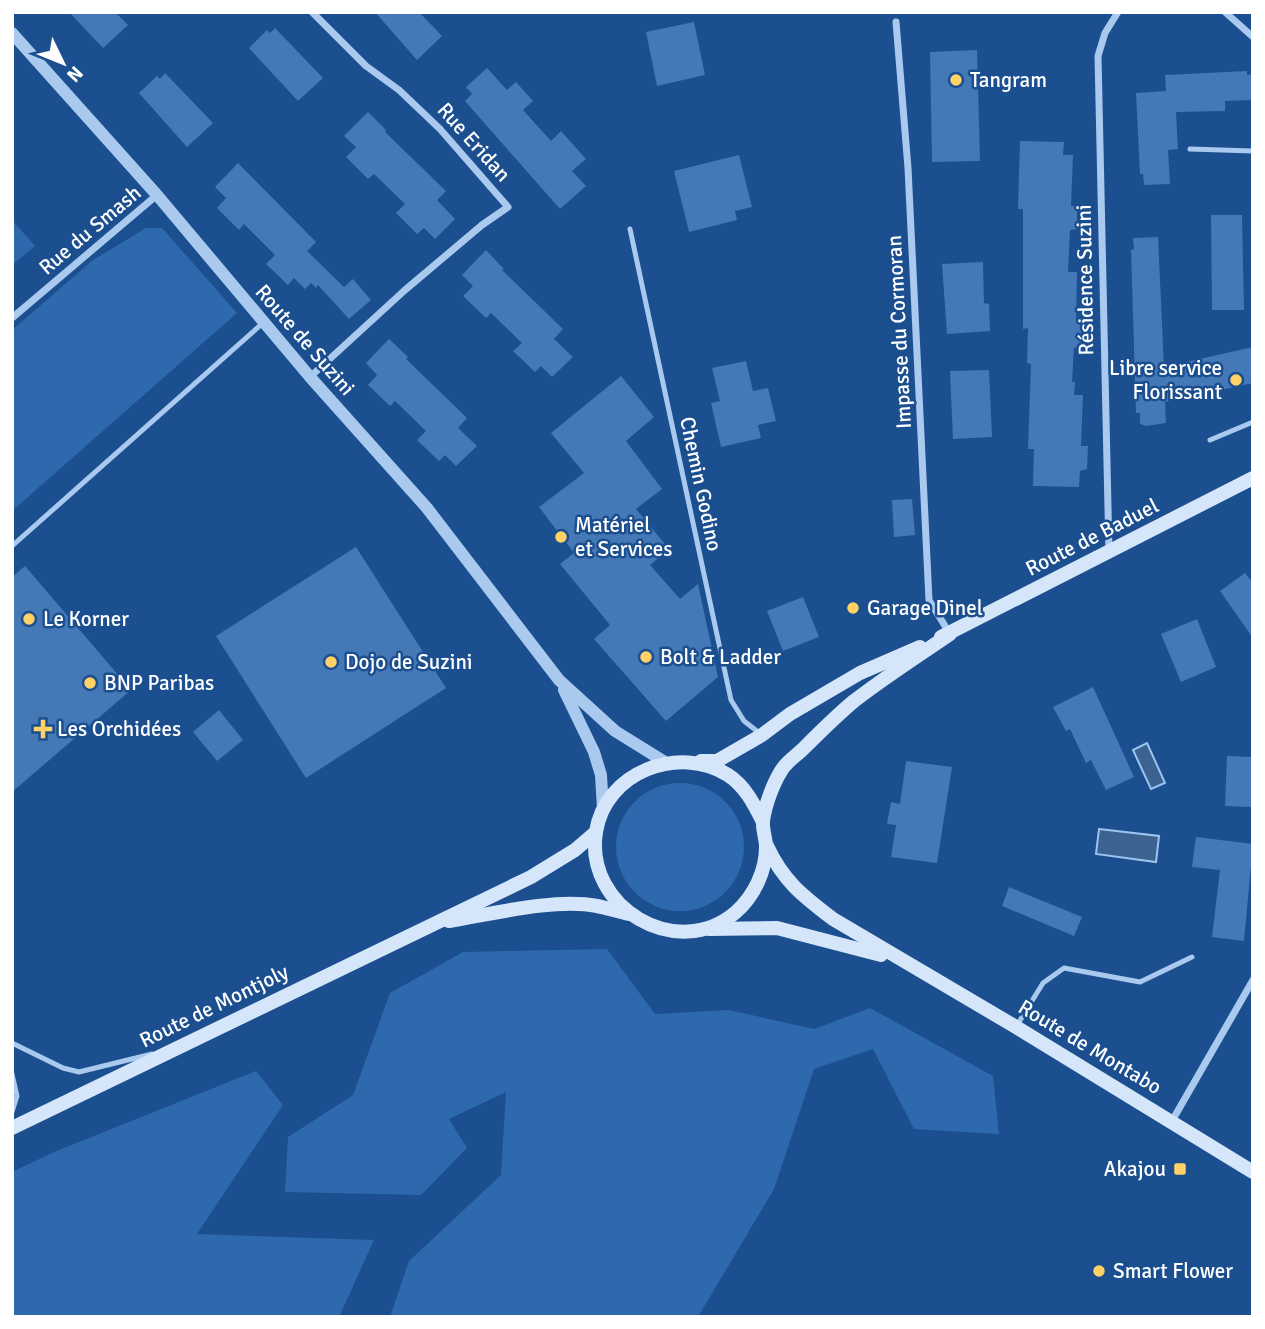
<svg xmlns="http://www.w3.org/2000/svg" width="1265" height="1329" font-family="Signika,sans-serif">
<style>
.green{fill:#2e69ad}
.water{fill:#3c6290;stroke:#9cc4f0;stroke-width:2}
.building{fill:#4478b7}
.lines{fill:none;stroke-linecap:round;stroke-linejoin:round}
.service{stroke:#a9c9ee;stroke-width:5}
.minor{stroke:#a9c9ee;stroke-width:7}
.tertiary{stroke:#a9c9ee;stroke-width:12}
.secondary{stroke:#d6e6fa;stroke-width:14}
.poi-dot{fill:#ffd166;stroke:#1b4f8f;stroke-width:2.5}
.labels{text-anchor:middle;stroke-width:5;stroke-linejoin:round;paint-order:stroke}
.poi-label{font-size:21px;fill:#fff;stroke:#1b4f8f;text-anchor:start}
.street-label{font-size:21px;fill:#fff;stroke:#1b4f8f}
</style>
<rect width="100%" height="100%" fill="#1b4f8f"/>
<g class="green">
<polygon points="12,220 35,246 12,265"/>
<polygon points="146,228 162,228 237,313 12,511 12,330 93,260"/>
<circle cx="680" cy="847" r="64"/>
<polygon points="607,949 655,1014 729,1010 814,1029 870,1008 993,1076 999,1134 914,1129 873,1049 814,1069 774,1189 698,1317 390,1317 409,1261 501,1175 506,1092 449,1119 467,1148 421,1195 285,1192 288,1137 353,1095 390,993 463,952"/>
<polygon points="256,1071 283,1105 197,1234 374,1240 339,1317 12,1317 12,1172 54,1152"/>
</g>
<g class="water">
<polygon points="1147,743 1165,783 1151,789 1133,750"/>
<polygon points="1099,829 1159,836 1156,862 1096,854"/>
</g>
<g class="building">
<polygon points="69,12 115,12 128,25 103,48"/>
<polygon points="375,12 419,12 442,36 417,60"/>
<polygon points="694,22 705,75 657,86 646,32"/>
<polygon points="275,28 323,78 298,101 249,48 267,30 270,33"/>
<polygon points="977,50 980,161 932,162 930,52"/>
<polygon points="487,68 507,90 516,82 533,101 523,110 551,141 561,131 586,159 572,171 586,186 560,209 465,101 472,94 466,87"/>
<polygon points="1247,71 1247,75 1253,74 1253,100 1225,101 1225,111 1176,112 1178,149 1168,150 1170,184 1144,185 1143,174 1140,174 1136,93 1166,91 1165,75"/>
<polygon points="165,73 213,123 187,147 139,93 157,76 160,79"/>
<polygon points="368,112 386,130 385,132 446,191 437,200 455,219 435,239 424,228 417,234 396,213 405,204 374,174 368,179 346,157 356,147 344,136"/>
<polygon points="1020,141 1064,142 1063,155 1073,155 1071,206 1077,206 1077,229 1070,230 1068,272 1077,272 1076,323 1082,323 1081,346 1074,348 1072,382 1075,382 1074,395 1083,395 1081,446 1088,446 1087,469 1080,471 1079,487 1033,486 1034,449 1028,449 1031,364 1027,363 1028,328 1023,329 1023,209 1018,209"/>
<polygon points="739,155 752,207 735,211 737,220 689,232 674,171"/>
<polygon points="238,163 316,242 307,251 344,287 353,279 371,300 349,319 318,285 316,288 311,283 305,289 294,278 288,285 266,264 275,255 244,224 239,230 217,208 226,198 215,187"/>
<polygon points="1211,215 1242,215 1244,310 1212,310"/>
<polygon points="1158,237 1164,367 1253,347 1253,383 1165,402 1166,423 1146,426 1140,424 1140,413 1136,413 1131,250 1134,249 1133,238"/>
<polygon points="486,250 504,269 502,270 563,329 554,339 573,357 552,377 541,366 535,372 513,351 522,343 491,313 486,318 463,296 473,286 462,275"/>
<polygon points="983,262 984,303 989,304 990,331 947,334 942,264"/>
<polygon points="389,339 408,357 406,359 467,418 458,428 477,446 456,466 445,455 439,461 417,440 426,431 395,401 390,406 368,385 377,375 366,363"/>
<polygon points="746,361 753,391 768,388 776,421 758,425 761,438 721,447 711,403 720,401 712,368"/>
<polygon points="989,370 992,437 953,439 950,371"/>
<polygon points="621,376 654,417 626,441 662,489 636,509 669,549 650,565 680,599 698,584 718,677 666,721 594,639 610,625 560,564 574,553 539,507 584,473 551,433"/>
<polygon points="912,499 915,535 894,537 892,500"/>
<polygon points="356,547 446,688 306,778 216,636"/>
<polygon points="25,566 131,690 12,792 12,577"/>
<polygon points="1245,573 1253,583 1253,638 1220,591"/>
<polygon points="803,597 819,637 783,651 767,611"/>
<polygon points="1197,619 1216,667 1181,682 1161,634"/>
<polygon points="1093,687 1134,777 1106,790 1091,760 1086,763 1070,729 1066,731 1053,707"/>
<polygon points="219,710 243,740 217,761 193,732"/>
<polygon points="1227,756 1253,757 1253,807 1225,806"/>
<polygon points="906,761 952,767 937,863 891,857 896,825 887,824 891,802 900,804"/>
<polygon points="1196,837 1253,844 1244,941 1212,937 1220,870 1192,867"/>
<polygon points="1009,887 1082,917 1074,936 1002,906"/>
</g>
<g class="lines">
<g class="service">
<polyline points="1190,149 1253,151"/>
<polyline points="630,229 731,700 744,721 762,735"/>
<polyline points="1210,440 1253,422"/>
<polyline points="12,546 264,322"/>
<polyline points="1016,1027 1043,983 1064,968 1140,982 1192,957"/>
<polyline points="12,1043 63,1068 79,1072 152,1054"/>
<polyline points="12,1074 17,1096 12,1112"/>
</g>
<g class="minor">
<polyline points="1225,12 1253,37"/>
<polyline points="896,22 908,168 929,600 950,634"/>
<polyline points="12,318 157,195"/>
<polyline points="310,377 405,290 482,225 508,207 440,129 399,90 366,66 312,12"/>
<polyline points="1109,553 1098,56 1105,33 1118,12"/>
<polyline points="1172,1121 1253,980"/>
</g>
<g class="tertiary">
<polyline points="12,33 157,195 310,377 427,508 559,680 615,731 665,762"/>
<polyline points="564,690 594,752 601,775 603,809"/>
</g>
<g class="secondary">
<polyline points="941,637 1253,478"/>
<polyline points="701,761 717,761 762,735 790,714 860,673 920,647"/>
<path d="M763,822c-9,-18 -18,-36 -35,-47 -49,-31 -123,-3 -132,57 -12,75 81,131 140,80 18,-16 30,-41 30,-65 0,-9 -4,-18 -3,-26 2,-16 10,-37 18,-50 5,-9 15,-15 23,-23 16,-16 32,-32 50,-47 31,-24 64,-45 96,-67"/>
<path d="M767,846c16,35 36,50 66,73l183,108 237,145"/>
<path d="M449,921c44,-7 105,-23 148,-15 11,2 22,6 32,8"/>
<polyline points="709,929 777,928 881,955"/>
<polyline points="12,1128 531,877 575,850 596,832"/>
</g>
</g>
<g class="poi-dot">
<circle cx="956" cy="80" r="7"/>
<circle cx="1236" cy="380" r="7"/>
<circle cx="561" cy="537" r="7"/>
<circle cx="853" cy="608" r="7"/>
<circle cx="29" cy="619" r="7"/>
<circle cx="646" cy="657" r="7"/>
<circle cx="331" cy="662" r="7"/>
<circle cx="90" cy="683" r="7"/>
<path d="M39.5 718.5h7v7h7v7h-7v7h-7v-7h-7v-7h7z"/>
<rect x="1173" y="1162" width="14" height="14" rx="3.5"/>
<circle cx="1099" cy="1271" r="7"/>
</g>
<g class="labels">
<g class="poi-label">
<text x="970" y="87">Tangram</text>
<text x="1222" y="375" text-anchor="end">Libre service<tspan x="1222" dy="24">Florissant</tspan></text>
<text x="575" y="532">Matériel<tspan x="575" dy="24">et Services</tspan></text>
<text x="867" y="615">Garage Dinel</text>
<text x="43" y="626">Le Korner</text>
<text x="660" y="664">Bolt &amp; Ladder</text>
<text x="345" y="669">Dojo de Suzini</text>
<text x="104" y="690">BNP Paribas</text>
<text x="57" y="736">Les Orchidées</text>
<text x="1166" y="1176" text-anchor="end">Akajou</text>
<text x="1113" y="1278">Smart Flower</text>
</g>
<g class="street-label">
<text transform="translate(474 142) rotate(48)" y="7">Rue Eridan</text>
<text transform="translate(90 230) rotate(-40)" y="7">Rue du Smash</text>
<text transform="translate(1085 280) rotate(-91)" y="7">Résidence Suzini</text>
<text transform="translate(899 332) rotate(-93)" y="7">Impasse du Cormoran</text>
<text transform="translate(305 340) rotate(49)" y="7">Route de Suzini</text>
<text transform="translate(701 484) rotate(78)" y="7">Chemin Godino</text>
<text transform="translate(1092 537) rotate(-27)" y="7">Route de Baduel</text>
<text transform="translate(214 1006) rotate(-26)" y="7">Route de Montjoly</text>
<text transform="translate(1090 1047) rotate(31)" y="7">Route de Montabo</text>
</g>
</g>
<rect width="1265" height="1329" fill="none" stroke="#ffffff" stroke-width="28"/>
<g transform="translate(63 63) rotate(133)" stroke="#1b4f8f" stroke-width="5" paint-order="stroke">
<path d="M0-5L12 26L0 18L-12 26Z" fill="#ffffff"/>
<text y="-10" font-size="19" font-weight="bold" text-anchor="middle" fill="#ffffff">N</text>
</g>
</svg>
